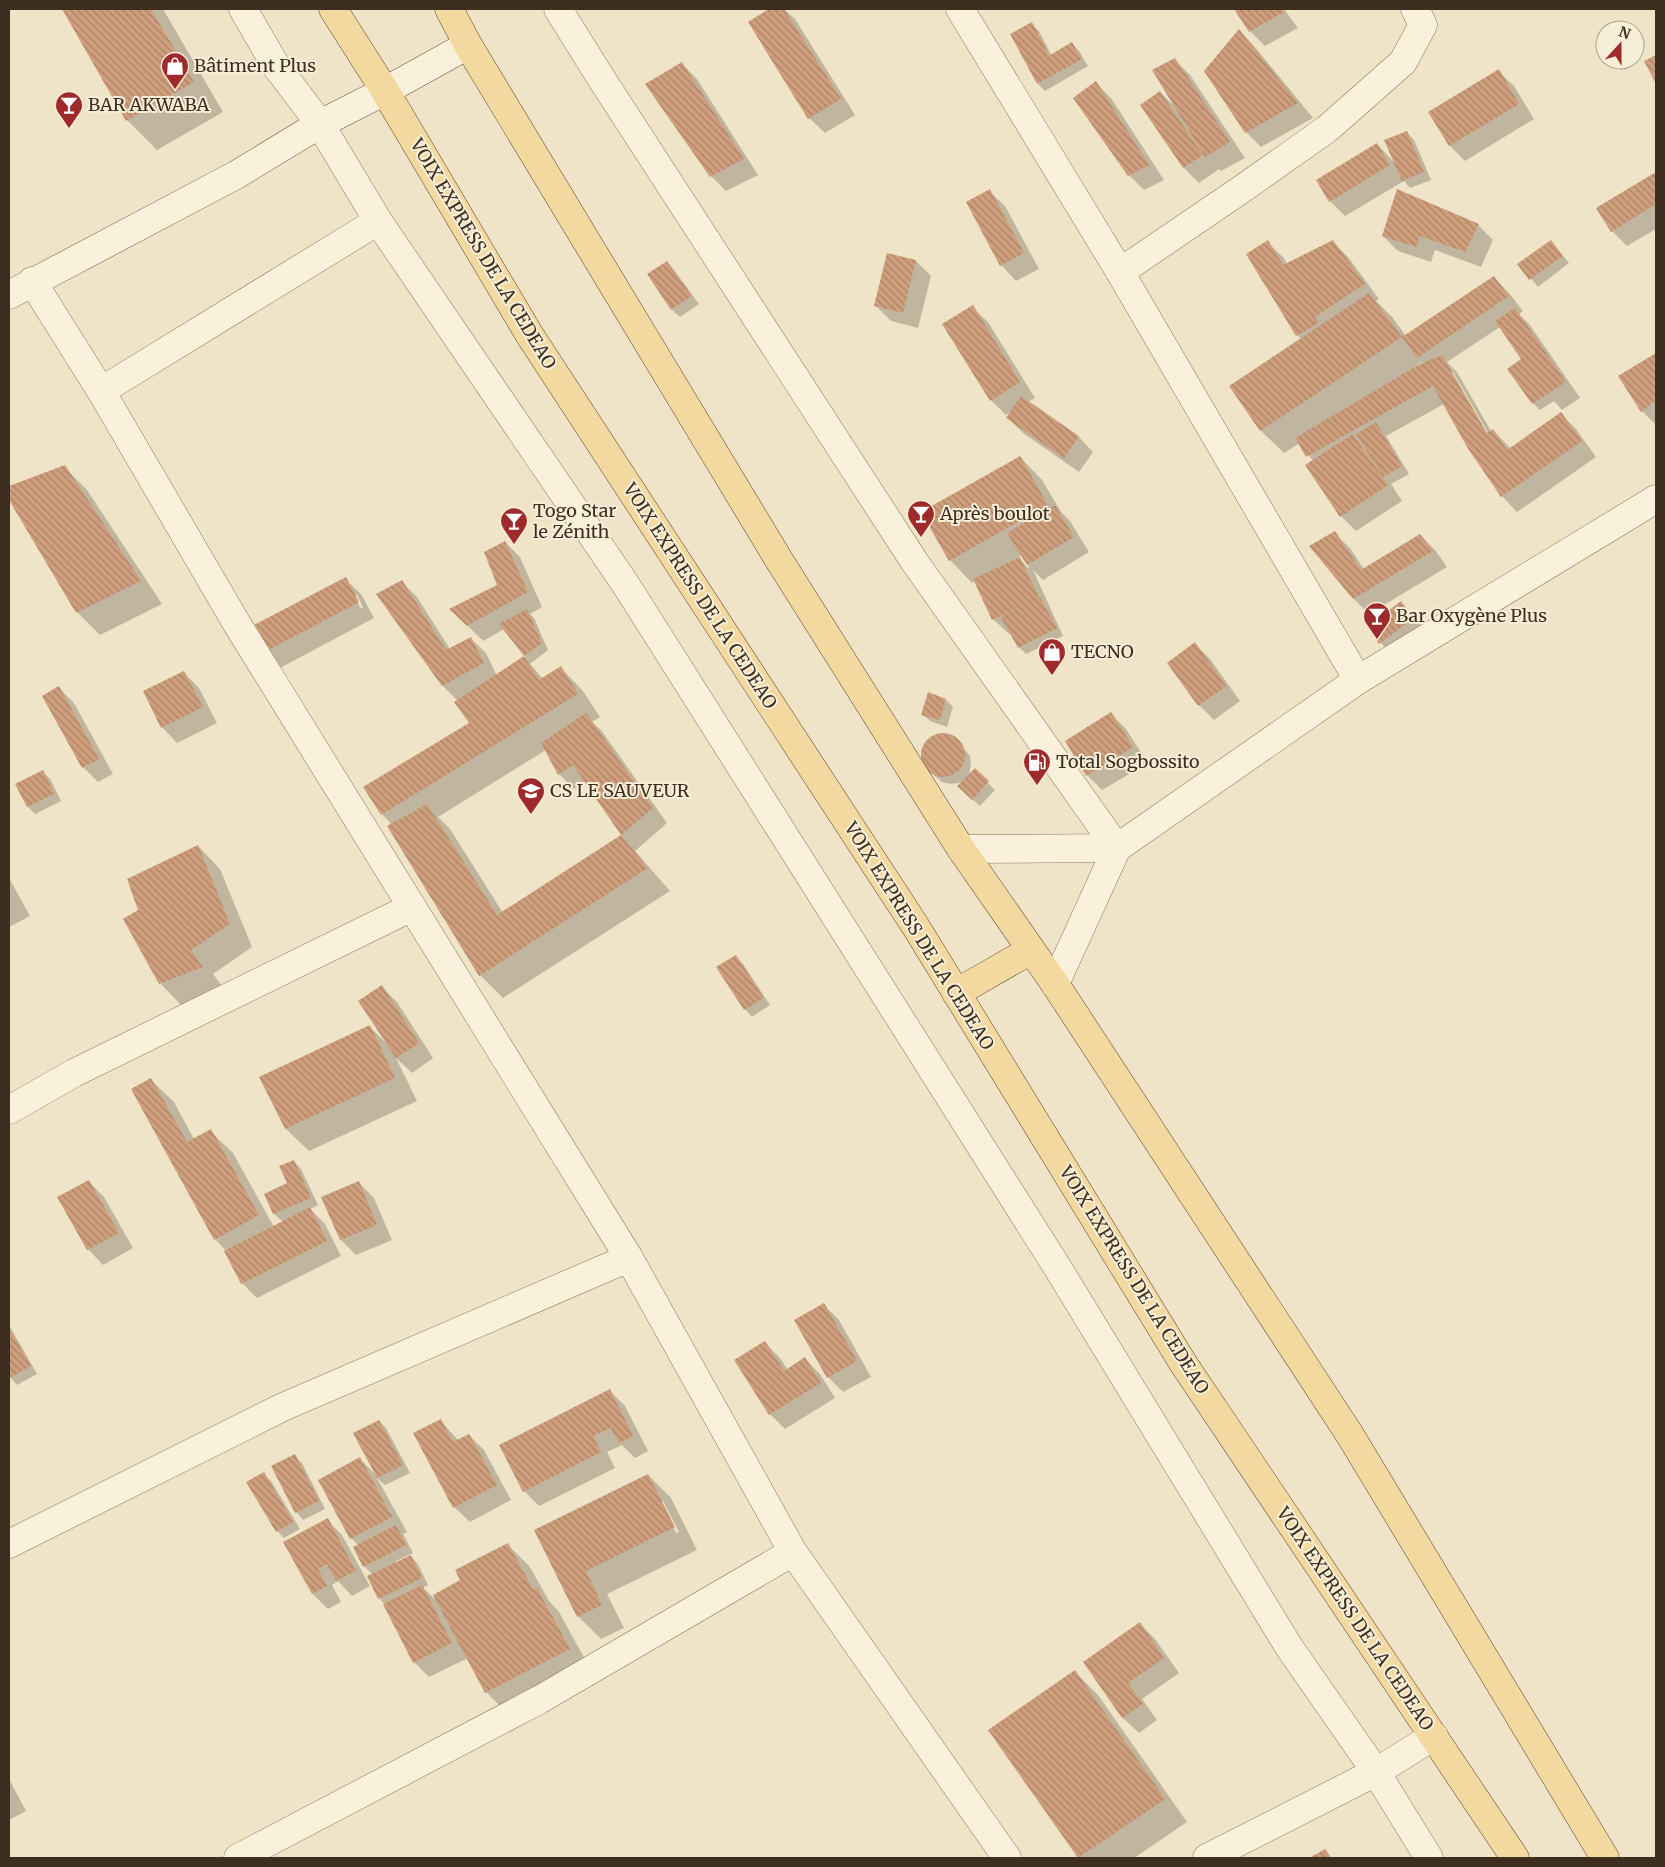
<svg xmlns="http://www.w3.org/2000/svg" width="1665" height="1867" font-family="Merriweather,serif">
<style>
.shadow{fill:#0003;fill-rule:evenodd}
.building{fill:url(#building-back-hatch)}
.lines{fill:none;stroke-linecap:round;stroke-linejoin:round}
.street-casing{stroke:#8d765c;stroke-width:29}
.secondary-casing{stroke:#6f573f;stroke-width:29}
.primary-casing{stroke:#5b4430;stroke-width:29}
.street{stroke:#faf1dc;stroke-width:28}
.secondary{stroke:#faf1dc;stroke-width:28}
.primary{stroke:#f3d9a0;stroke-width:28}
.labels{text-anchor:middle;stroke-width:4;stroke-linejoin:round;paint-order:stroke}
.poi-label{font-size:18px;fill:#3d2e20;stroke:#f7eed8;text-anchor:start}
.street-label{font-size:18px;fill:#3d2e20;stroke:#f7eed8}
</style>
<defs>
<pattern id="building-back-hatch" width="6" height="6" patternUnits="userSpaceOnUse" patternTransform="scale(1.25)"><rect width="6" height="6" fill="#cf9f7d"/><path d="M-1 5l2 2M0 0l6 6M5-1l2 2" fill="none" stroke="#a98266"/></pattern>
</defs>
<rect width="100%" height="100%" fill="#f0e4c8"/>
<g class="shadow">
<polygon points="64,9 163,9 223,112 157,150 127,120"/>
<polygon points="772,9 784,9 795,19 855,115 825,133 809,118 750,23"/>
<polygon points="1236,9 1284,9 1298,28 1265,46 1250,31"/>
<polygon points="1031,24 1039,31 1052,56 1072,44 1079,51 1088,66 1045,91 1038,84 1011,34"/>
<polygon points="1239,31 1254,46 1313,118 1261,147 1246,132"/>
<polygon points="1175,60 1190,75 1245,158 1221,171 1219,169 1199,183 1184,168 1142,105 1160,92 1177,109"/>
<polygon points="682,64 697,79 758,175 726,191 711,176"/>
<polygon points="1498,71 1514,86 1534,119 1465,161 1450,146 1430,113"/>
<polygon points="1096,83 1111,98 1164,180 1144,190 1129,175"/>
<polygon points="1406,132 1414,140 1431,180 1410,188 1404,181 1345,216 1330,201 1377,144 1395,163"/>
<polygon points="1656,173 1656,229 1627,246 1612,231 1598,209"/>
<polygon points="989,191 1005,206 1039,269 1016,281 1001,265 968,203"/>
<polygon points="1478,225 1493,240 1481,267 1435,250 1431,262 1398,251 1383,236"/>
<polygon points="1551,241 1569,263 1538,287 1519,264"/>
<path d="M1267,242l16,15 4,7 46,-22 15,15 31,42 -3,2 16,16 14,19 87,-59 16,16 14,18 -4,3 11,11 50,73 -18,12 -8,-9 -14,9 -7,-7 -10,-43 -23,-33 -53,35 10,10 34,59 2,-1 18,19 50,-35 15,15 20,28 -79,55 -15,-16 -58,-92 -58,32 23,38 -18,10 11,17 -46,30 -15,-15 -28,-55 -13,-18 -16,10 -23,-22 -30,-45 70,-46 -54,-86zM1422,362l2,2 -8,3v-1zM1450,372h3l38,66 -2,1z"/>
<polygon points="916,261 931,276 918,328 891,321 876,306"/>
<polygon points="667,262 674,270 699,304 680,317 672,310 649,275"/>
<polygon points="972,307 988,322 1035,398 1028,402 1078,436 1093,452 1079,472 1023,433 1008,418 1012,411 1006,415 991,400"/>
<polygon points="1656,354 1656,425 1642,411 1620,376"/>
<path d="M1020,457l22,23 19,32 9,9 19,31 -46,28 -10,-10 30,66 -37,18 -7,-7 -8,-14 -2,1 -16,-15 -17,-38 -4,2 -22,-23zM1022,555l7,12 -1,1 -10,-11z"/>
<polygon points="64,467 87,490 162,604 100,635 77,612 9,497 9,488"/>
<polygon points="1334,533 1350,548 1364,569 1420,535 1435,550 1447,567 1369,614 1354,599"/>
<path d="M505,542l15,15 22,50 -12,7 4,4 14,32 -18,14 13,15 18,-11 22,23 17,26 -8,5 9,8 66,93 -32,28 35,40 -167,107 -23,-23 -88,-150 -10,-11 89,-91 -13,-22 -15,-15 -65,-91 24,-13 15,15 33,52 20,-11 16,15 11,23 29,-19 -22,-28 -21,12 -32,-32 48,-24zM546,750l13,24 15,15 11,-8 37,55 -119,77 -53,-84 -12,-12z"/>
<path d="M345,579l16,15 13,24 -94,50 -28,-40zM354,595h3l6,12 -2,2z"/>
<polygon points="1401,603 1421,626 1388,651 1368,628"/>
<polygon points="1195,644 1210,659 1240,701 1214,720 1199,705"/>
<polygon points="184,673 199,688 217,723 177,743 162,727"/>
<polygon points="59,688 74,703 113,774 98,782 83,767"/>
<polygon points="929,694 946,700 953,707 947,727 930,721 922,714"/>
<polygon points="1111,714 1126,729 1148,763 1102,790 1087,775"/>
<polygon points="943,735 951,737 958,741 970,756 971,764 969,776 975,770 995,790 980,806 966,794 964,780 959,783 950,784 942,782 928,770 924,763 922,755 924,747 928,741 935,736"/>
<polygon points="43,772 50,779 61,801 35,814 28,807 17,785"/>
<polygon points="198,846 220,869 252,947 213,974 225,990 182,1006 160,983 140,911"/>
<polygon points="9,878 30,916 9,927"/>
<polygon points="736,957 743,964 770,1005 752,1017 745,1009 718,968"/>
<polygon points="381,987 397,1002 433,1058 412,1073 396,1058 417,1101 309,1151 286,1129 261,1078 369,1026 385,1042"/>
<polygon points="151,1080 174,1102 194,1139 210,1131 233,1153 274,1227 283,1222 274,1214 265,1194 289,1184 294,1161 301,1169 318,1205 310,1209 325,1224 341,1256 257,1298 242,1283 226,1251 215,1239"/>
<polygon points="89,1182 104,1197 133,1248 103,1265 88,1249 59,1198"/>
<polygon points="359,1183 374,1198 392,1240 356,1255 341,1240"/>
<polygon points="824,1305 839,1320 871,1377 843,1392 828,1377"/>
<polygon points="9,1325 37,1374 17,1385 9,1376"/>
<polygon points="765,1343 780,1358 788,1370 805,1359 820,1374 835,1398 785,1429 770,1414"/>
<polygon points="610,1391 625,1406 648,1451 635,1458 622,1445 607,1452 615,1468 539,1506 524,1491"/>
<polygon points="440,1420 458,1440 469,1435 484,1450 511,1500 470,1522 454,1507"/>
<polygon points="379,1421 386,1428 410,1473 385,1485 377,1478 407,1532 403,1534 413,1553 396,1561 397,1563 411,1557 418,1564 428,1585 423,1588 437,1601 507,1544 530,1567 549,1601 559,1612 592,1672 509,1715 486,1692 468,1658 429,1677 414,1662 385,1605 379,1598 373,1575 364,1566 359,1546 351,1538 360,1459 375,1474"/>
<polygon points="294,1456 302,1463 325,1509 303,1520 296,1512"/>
<polygon points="263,1474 271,1481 300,1529 284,1538 277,1531"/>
<path d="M648,1475l23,23 26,52 -90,44 17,34 -23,11 -23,-23 -43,-86zM660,1501h3l16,31 -3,1z"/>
<polygon points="327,1520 342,1535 370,1586 352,1596 338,1581 332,1585 341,1602 328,1609 313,1594 285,1542"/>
<polygon points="1140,1624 1155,1639 1179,1673 1142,1699 1157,1720 1139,1733 1123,1718 1084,1662"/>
<polygon points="1075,1672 1098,1695 1187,1822 1134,1858 1080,1858 990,1730"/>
<polygon points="9,1779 26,1811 9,1820"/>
</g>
<g class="building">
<polygon points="62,9 151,9 194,82 126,121"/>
<polygon points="769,9 784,9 841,99 808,119 748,22"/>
<polygon points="1234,9 1282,9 1284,12 1249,32"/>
<polygon points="1032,22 1049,55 1035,64 1072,42 1082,59 1037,84 1010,34"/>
<polygon points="1239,29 1298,103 1245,133 1204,71"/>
<polygon points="1656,55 1656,84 1644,61"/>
<polygon points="1175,58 1230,142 1205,157 1152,70"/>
<polygon points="682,62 744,159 710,177 645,84"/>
<polygon points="1499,69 1519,104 1449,146 1428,112"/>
<polygon points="1096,81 1149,165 1128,176 1073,98"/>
<polygon points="1160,91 1203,155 1183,168 1140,105"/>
<polygon points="1407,131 1424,172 1402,181 1384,140"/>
<polygon points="1377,143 1390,165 1329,202 1316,180"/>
<polygon points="1656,172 1656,204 1611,232 1596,208"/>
<polygon points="990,189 1024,253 1000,266 966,202"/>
<polygon points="1397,189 1479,224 1465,252 1420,236 1416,247 1382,236"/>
<polygon points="1268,240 1283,265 1333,240 1365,284 1315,317 1319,323 1296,336 1246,254"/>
<polygon points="1551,240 1563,256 1529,280 1517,264"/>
<polygon points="887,253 916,260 903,313 874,306"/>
<polygon points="667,261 692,296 671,310 647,274"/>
<polygon points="1494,276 1509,296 1417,358 1402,337"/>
<polygon points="1369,293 1402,337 1260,431 1229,386"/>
<polygon points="973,305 1020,382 990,401 942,324"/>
<polygon points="1515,308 1566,382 1532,404 1507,369 1521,359 1495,321"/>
<polygon points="1656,353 1656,400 1641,412 1618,376"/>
<polygon points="1442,355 1487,433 1493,429 1507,450 1561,412 1582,441 1501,497 1467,447 1433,386 1306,457 1295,438 1420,364"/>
<polygon points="1021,396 1079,436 1064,458 1006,418"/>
<polygon points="1376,422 1402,466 1383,477 1356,434"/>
<polygon points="1353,434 1388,485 1340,517 1305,465"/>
<polygon points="1020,456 1048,505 949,561 921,512"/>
<polygon points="65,465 141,581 76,613 9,500 9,486"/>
<polygon points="1055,505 1074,537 1027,565 1007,533"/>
<polygon points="1335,531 1361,570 1420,534 1433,551 1353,599 1309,546"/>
<polygon points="505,541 528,592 467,626 449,609 497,585 484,552"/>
<polygon points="1020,557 1039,598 1040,597 1057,628 1018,648 1001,617 1026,604 992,620 973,579"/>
<polygon points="346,577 359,602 263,653 250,627"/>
<polygon points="402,580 446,650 471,637 484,663 442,686 376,594"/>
<polygon points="1401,601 1414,618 1379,644 1367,627"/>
<polygon points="527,609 542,643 524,656 499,624"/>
<polygon points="1195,642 1226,686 1198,706 1167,663"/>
<polygon points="524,656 539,680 561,666 578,694 381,815 363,787 469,723 454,702"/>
<polygon points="184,671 203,707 161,728 143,691"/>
<polygon points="59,686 99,759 82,768 42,696"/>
<polygon points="928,692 946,699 940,720 921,715"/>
<polygon points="1111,712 1133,747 1086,776 1065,741"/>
<polygon points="586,713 653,808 621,835 573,765 558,775 541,743"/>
<circle cx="943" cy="755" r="22"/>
<polygon points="975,768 989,781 972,800 957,786"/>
<polygon points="43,770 54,794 27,807 15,784"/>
<polygon points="427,804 497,915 621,835 648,868 479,976 387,826"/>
<polygon points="198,845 230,924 191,950 203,967 159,984 123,919 138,910 127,879"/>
<polygon points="736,955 764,998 744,1010 716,967"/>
<polygon points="382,985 419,1043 396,1058 358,1001"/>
<polygon points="370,1025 395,1078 285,1129 259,1077"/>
<polygon points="151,1078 187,1142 211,1129 259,1215 214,1240 131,1089"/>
<polygon points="294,1160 311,1198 273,1214 264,1194 287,1183 279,1166"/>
<polygon points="89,1180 119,1233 87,1250 57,1197"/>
<polygon points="359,1181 377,1225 340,1240 321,1197"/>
<polygon points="310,1207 327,1241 241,1284 224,1251"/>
<polygon points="824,1303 857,1361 827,1378 794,1320"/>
<polygon points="9,1328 31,1366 9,1378"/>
<polygon points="765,1341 784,1371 805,1357 821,1383 769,1415 734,1360"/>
<polygon points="610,1389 633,1436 619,1443 611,1428 593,1436 601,1452 523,1492 499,1445"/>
<polygon points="441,1419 453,1442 469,1434 497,1485 453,1508 413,1433"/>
<polygon points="379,1420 403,1465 377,1478 353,1433"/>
<polygon points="295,1454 319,1501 295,1513 271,1466"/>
<polygon points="360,1457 392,1517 350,1539 318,1480"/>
<polygon points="264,1472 293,1522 276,1532 246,1482"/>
<polygon points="648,1474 675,1527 586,1571 602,1605 577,1617 534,1530"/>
<polygon points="328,1518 356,1571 336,1581 327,1564 318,1569 327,1586 312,1594 283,1542"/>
<polygon points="396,1525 406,1545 363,1567 353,1547"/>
<polygon points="508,1543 533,1590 537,1588 570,1649 485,1693 433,1595 460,1580 455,1570"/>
<polygon points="411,1555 422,1578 378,1599 367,1576"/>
<polygon points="422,1585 452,1643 413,1663 383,1604"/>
<polygon points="1140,1622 1164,1658 1128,1683 1143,1704 1122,1718 1083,1662"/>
<polygon points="1075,1670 1165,1799 1078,1858 988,1730"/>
<polygon points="1325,1849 1331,1858 1309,1858"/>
</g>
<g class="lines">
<g class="street-casing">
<g id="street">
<polyline points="243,9 276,66 320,124 378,221 626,585 1059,1270 1289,1647 1376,1772 1429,1858"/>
<polyline points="558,9 601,78 914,561 1117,848"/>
<polyline points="960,9 1120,272 1358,680"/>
<polyline points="1120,272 1242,189 1327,129 1403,62 1423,25 1415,9"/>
<polyline points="32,281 101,391 237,624 629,1258 793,1552 1007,1858"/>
<polyline points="101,391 378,221"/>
<polyline points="961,849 1117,848"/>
<polyline points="1055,984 1117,848 1358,680 1656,499"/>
<polyline points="9,1110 74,1073 412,907"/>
<polyline points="9,1544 283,1407 629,1258"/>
<polyline points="238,1858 539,1700 793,1552"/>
<polyline points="1207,1858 1376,1772 1434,1736"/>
</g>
</g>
<g class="secondary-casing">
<polyline id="secondary" points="9,295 236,175 320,124 385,91 468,45"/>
</g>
<g class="primary-casing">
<g id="primary">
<polyline points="333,9 385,91 529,334 916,927 1183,1363 1515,1858"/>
<polyline points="449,9 468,45 779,560 961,849 1055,984 1350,1435 1605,1858"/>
<polyline points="956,993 1031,950"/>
</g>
</g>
<use href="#street" class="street"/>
<use href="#secondary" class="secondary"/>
<use href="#primary" class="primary"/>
</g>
<defs>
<g id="shop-pin" transform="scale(1.4375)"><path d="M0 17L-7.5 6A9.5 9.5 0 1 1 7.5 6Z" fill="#9e2a2b" stroke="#f7eed8"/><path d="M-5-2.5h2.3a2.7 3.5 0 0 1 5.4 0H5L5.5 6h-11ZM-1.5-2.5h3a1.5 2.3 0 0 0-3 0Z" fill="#fff"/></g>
<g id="bar-pin" transform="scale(1.4375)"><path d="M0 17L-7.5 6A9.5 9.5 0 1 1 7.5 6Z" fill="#9e2a2b" stroke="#f7eed8"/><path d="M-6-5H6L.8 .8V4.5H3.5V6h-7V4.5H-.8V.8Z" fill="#fff"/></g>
<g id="fuel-pin" transform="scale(1.4375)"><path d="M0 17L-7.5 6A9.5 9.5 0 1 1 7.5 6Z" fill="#9e2a2b" stroke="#f7eed8"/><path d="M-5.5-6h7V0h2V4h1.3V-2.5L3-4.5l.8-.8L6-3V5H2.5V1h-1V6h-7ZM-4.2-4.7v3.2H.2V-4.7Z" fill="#fff"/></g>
<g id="school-pin" transform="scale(1.4375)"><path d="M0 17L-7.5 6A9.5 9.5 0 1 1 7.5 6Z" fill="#9e2a2b" stroke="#f7eed8"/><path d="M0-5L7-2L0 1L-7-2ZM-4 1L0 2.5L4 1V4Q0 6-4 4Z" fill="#fff"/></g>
</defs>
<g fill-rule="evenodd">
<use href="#shop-pin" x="175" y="66"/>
<use href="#bar-pin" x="69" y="105"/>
<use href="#bar-pin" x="921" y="514"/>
<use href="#bar-pin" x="514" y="521"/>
<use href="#bar-pin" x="1377" y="616"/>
<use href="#shop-pin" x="1052" y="652"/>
<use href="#fuel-pin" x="1037" y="762"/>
<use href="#school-pin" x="531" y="791"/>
</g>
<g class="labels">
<g class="poi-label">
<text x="194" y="72">Bâtiment Plus</text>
<text x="88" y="111">BAR AKWABA</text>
<text x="533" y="517">Togo Star<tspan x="533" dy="21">le Zénith</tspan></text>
<text x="940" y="520">Après boulot</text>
<text x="1396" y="622">Bar Oxygène Plus</text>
<text x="1071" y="658">TECNO</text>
<text x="1056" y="768">Total Sogbossito</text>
<text x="550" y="797">CS LE SAUVEUR</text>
</g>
<g class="street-label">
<text transform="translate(483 254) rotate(59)" y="6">VOIX EXPRESS DE LA CEDEAO</text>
<text transform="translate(700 596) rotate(57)" y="6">VOIX EXPRESS DE LA CEDEAO</text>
<text transform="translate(919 936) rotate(58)" y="6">VOIX EXPRESS DE LA CEDEAO</text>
<text transform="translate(1134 1280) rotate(58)" y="6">VOIX EXPRESS DE LA CEDEAO</text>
<text transform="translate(1355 1619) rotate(56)" y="6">VOIX EXPRESS DE LA CEDEAO</text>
</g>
</g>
<rect width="1665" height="1867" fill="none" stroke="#3d2e20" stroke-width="20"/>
<g transform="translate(1620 45) rotate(21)"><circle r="24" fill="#f7eed8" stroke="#ada18e"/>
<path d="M0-4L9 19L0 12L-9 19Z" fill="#9e2a2b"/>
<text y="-8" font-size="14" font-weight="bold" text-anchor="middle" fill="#3d2e20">N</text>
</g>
</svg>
